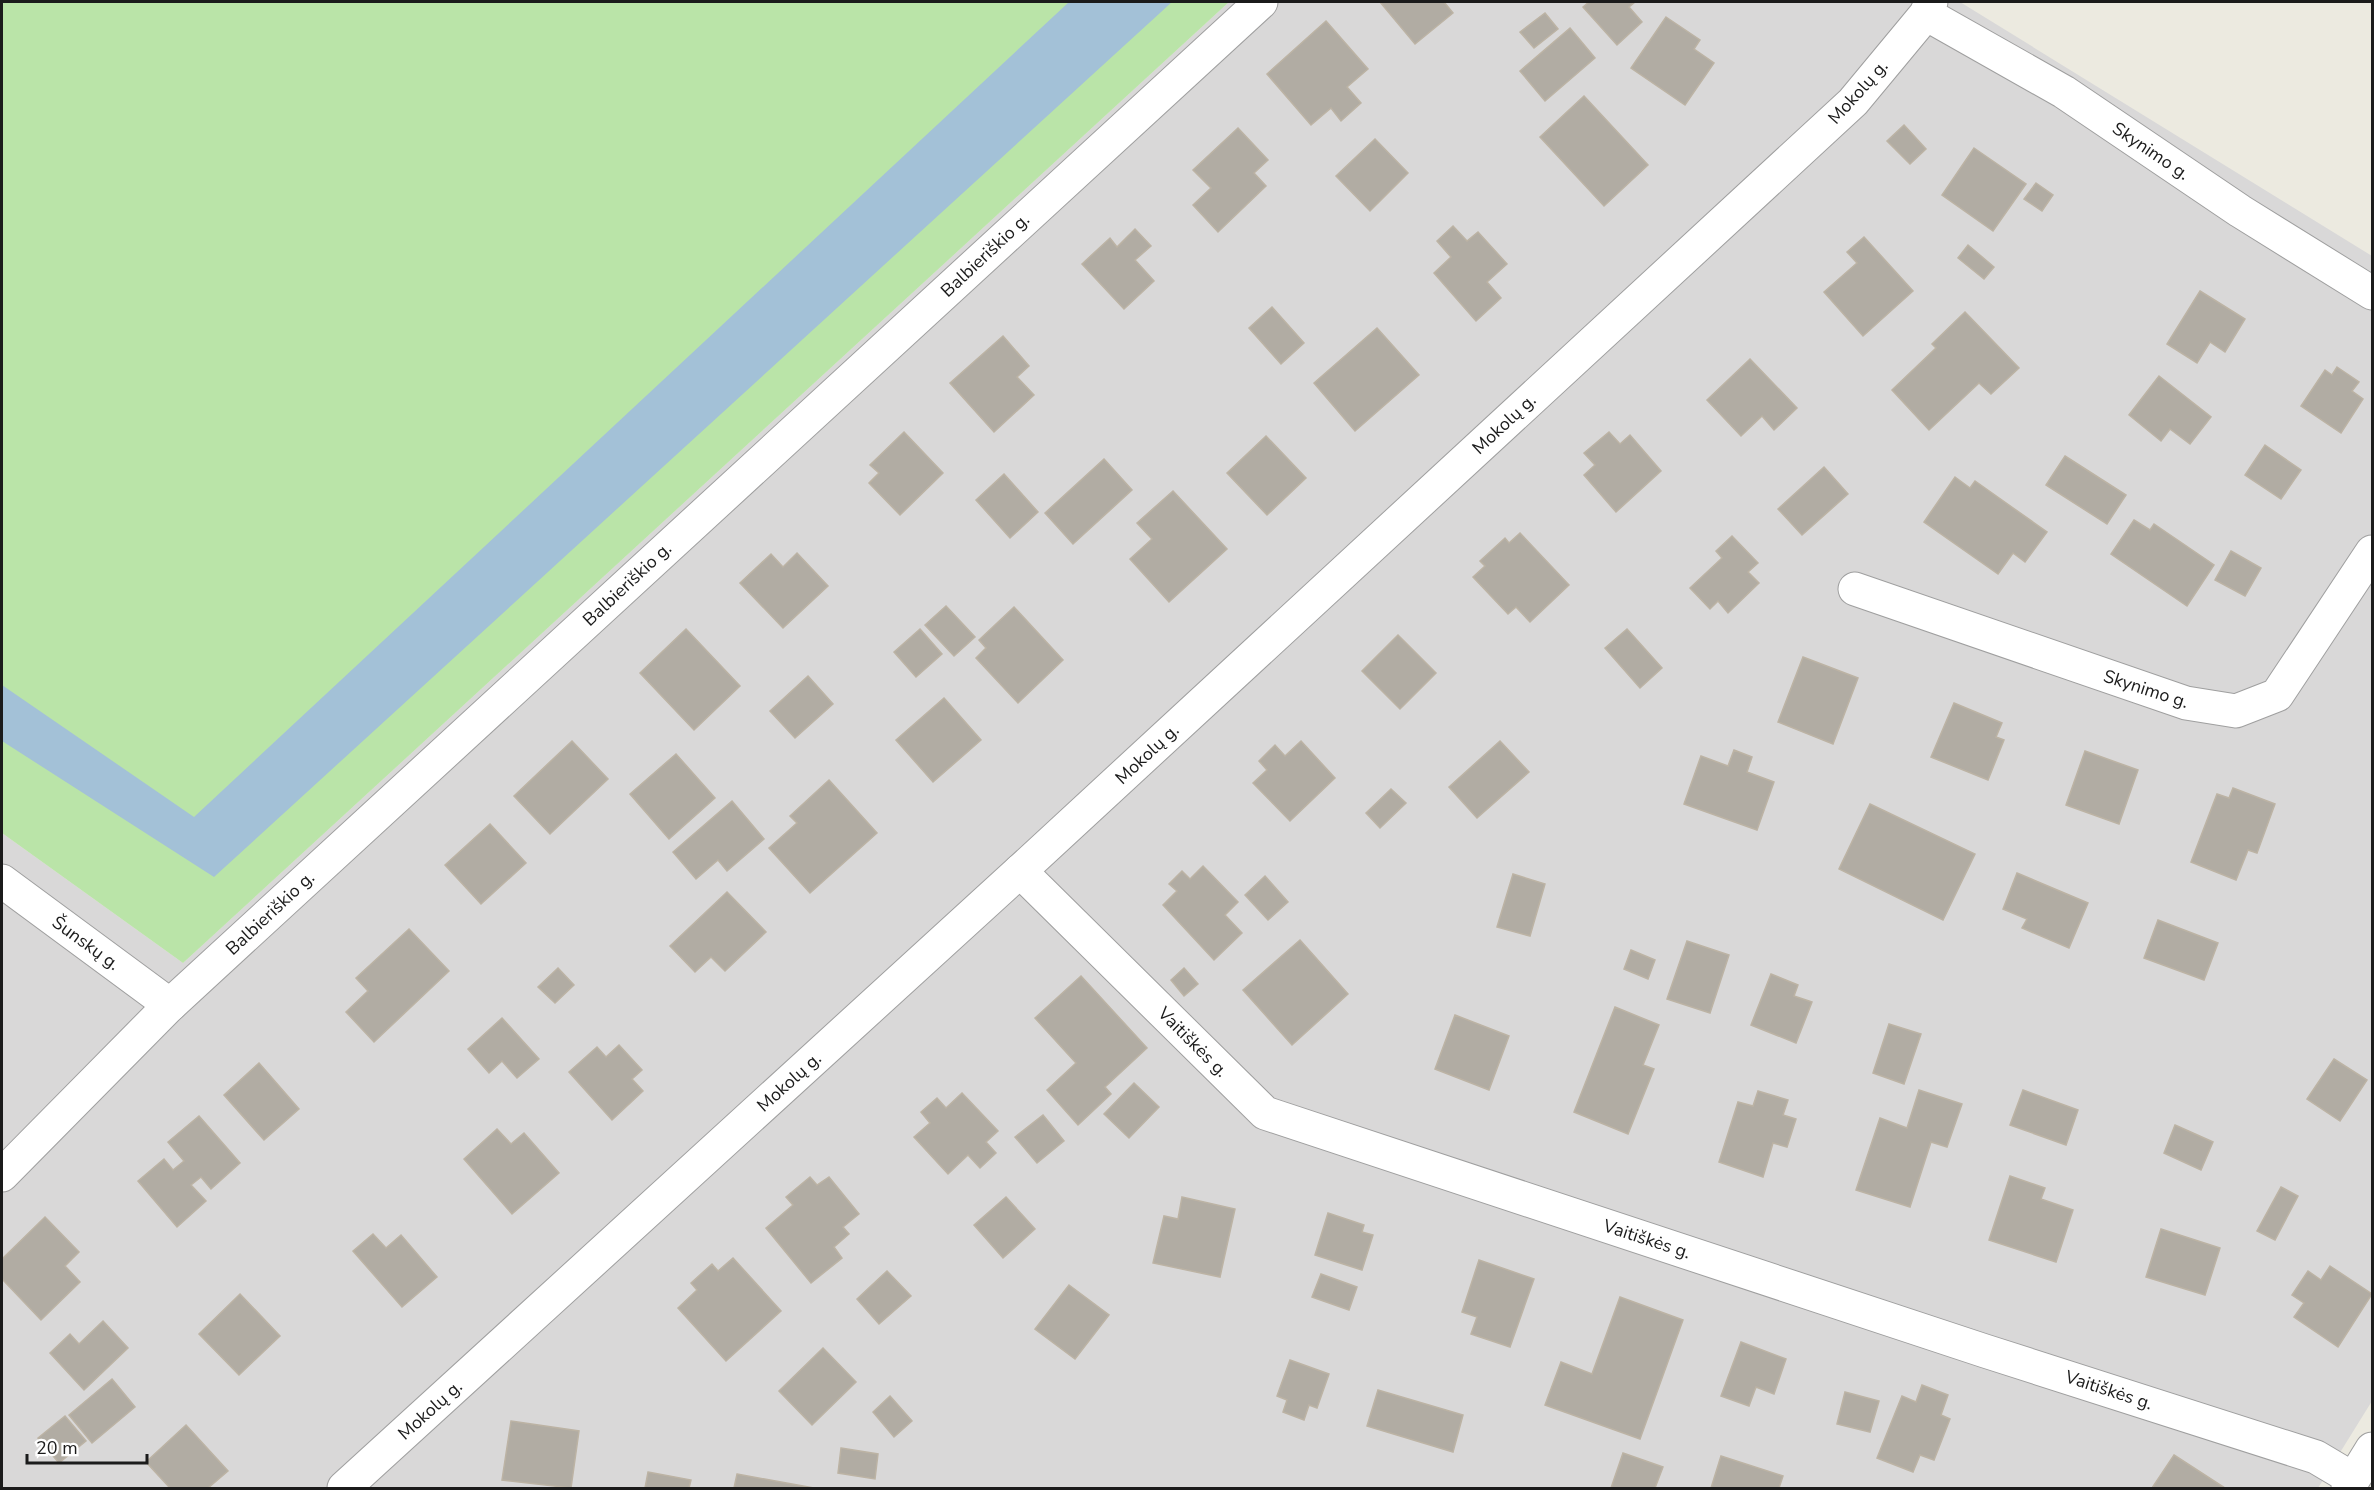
<svg xmlns="http://www.w3.org/2000/svg" width="2374" height="1490" font-family="'Nunito Sans',sans-serif">
<style>
.residential{fill:#d9d8d8}
.grass{fill:#bae4a8}
.water{fill:#a3c1d7}
.building{fill:#b1aca3;stroke:#bcb3a4;stroke-width:1.5}
.lines{fill:none;stroke-linecap:round;stroke-linejoin:round}
.street-casing{stroke:#9f9f9f;stroke-width:35}
.street{stroke:#fff;stroke-width:33}
.labels{text-anchor:middle;stroke-width:5;stroke-linejoin:round;paint-order:stroke}
.street-label{font-size:18px;fill:#1b1b1b;stroke:#fff}
</style>
<rect width="100%" height="100%" fill="#eceae0"/>
<polygon class="residential" points="1229,2 1960,2 2372,256 2372,1401 2318,1488 2,1488 2,833 183,963"/>
<polygon class="grass" points="2,2 1229,2 183,963 2,833"/>
<polygon class="water" points="1069,2 1172,2 214,877 2,741 2,685 194,817"/>
<g class="building">
<polygon points="1380,2 1444,2 1453,13 1415,44"/>
<polygon points="1589,2 1635,2 1629,7 1642,22 1617,45 1583,7"/>
<polygon points="1545,13 1558,29 1534,48 1520,32"/>
<polygon points="1666,17 1700,40 1694,49 1714,63 1685,105 1631,68"/>
<polygon points="1326,21 1368,69 1347,87 1361,103 1341,121 1331,108 1311,125 1267,74"/>
<polygon points="1570,28 1595,58 1545,101 1520,71"/>
<polygon points="1584,96 1648,165 1604,206 1540,137"/>
<polygon points="1904,125 1926,149 1910,164 1887,141"/>
<polygon points="1238,128 1268,160 1254,173 1266,186 1218,232 1193,205 1211,188 1193,170"/>
<polygon points="1375,139 1408,173 1370,211 1336,176"/>
<polygon points="1974,148 2026,184 1993,231 1942,195"/>
<polygon points="2036,183 2053,195 2042,211 2024,199"/>
<polygon points="1453,226 1467,241 1478,232 1507,264 1487,282 1501,298 1476,321 1434,273 1451,257 1437,241"/>
<polygon points="1135,229 1151,246 1135,260 1154,281 1124,309 1082,264 1110,238 1117,247"/>
<polygon points="1864,237 1913,291 1863,336 1824,292 1857,263 1847,252"/>
<polygon points="1968,245 1994,267 1984,279 1958,258"/>
<polygon points="2200,291 2245,319 2225,352 2210,342 2197,363 2167,344"/>
<polygon points="1272,307 1304,343 1281,364 1249,328"/>
<polygon points="1965,312 2019,368 1991,394 1979,383 1929,430 1892,390 1936,348 1932,344"/>
<polygon points="1377,328 1419,375 1355,431 1314,383"/>
<polygon points="1003,336 1029,366 1017,377 1034,395 994,432 950,383"/>
<polygon points="1750,359 1797,408 1774,430 1762,416 1741,436 1707,400"/>
<polygon points="2337,367 2359,382 2352,391 2363,399 2341,433 2301,406 2325,370 2332,375"/>
<polygon points="2159,376 2211,417 2190,444 2170,429 2161,441 2129,415"/>
<polygon points="904,432 943,473 900,515 869,483 879,473 870,465"/>
<polygon points="1609,432 1620,444 1630,435 1661,471 1616,512 1584,475 1595,465 1584,453"/>
<polygon points="1266,436 1306,478 1267,515 1227,473"/>
<polygon points="2265,445 2301,470 2281,499 2245,475"/>
<polygon points="2065,456 2126,495 2107,524 2046,485"/>
<polygon points="1104,459 1132,490 1073,544 1045,513"/>
<polygon points="1824,467 1848,494 1802,535 1778,509"/>
<polygon points="1004,474 1038,512 1010,538 976,500"/>
<polygon points="1955,477 1970,488 1975,481 2047,532 2025,562 2013,553 1998,574 1924,522"/>
<polygon points="1173,491 1227,549 1169,602 1130,559 1152,539 1137,523"/>
<polygon points="2134,520 2150,530 2154,524 2214,565 2187,606 2111,554"/>
<polygon points="1520,533 1569,585 1530,622 1516,607 1508,614 1473,577 1485,566 1480,561 1505,538 1509,543"/>
<polygon points="1732,536 1758,563 1748,572 1759,583 1728,613 1718,601 1710,609 1690,588 1722,558 1716,551"/>
<polygon points="2231,551 2261,568 2245,596 2215,580"/>
<polygon points="797,553 828,586 783,628 740,583 771,554 783,567"/>
<polygon points="946,606 975,637 954,656 925,625"/>
<polygon points="1014,607 1063,660 1018,703 976,658 986,648 979,640"/>
<polygon points="686,629 740,686 694,730 640,673"/>
<polygon points="920,629 942,654 916,677 894,652"/>
<polygon points="1627,629 1662,668 1640,688 1605,648"/>
<polygon points="1398,635 1436,673 1400,709 1362,671"/>
<polygon points="1803,657 1858,678 1833,744 1778,722"/>
<polygon points="808,676 833,704 795,738 770,711"/>
<polygon points="944,698 981,740 933,782 896,740"/>
<polygon points="1954,703 2002,723 1996,737 2004,740 1988,780 1931,757"/>
<polygon points="572,741 608,779 550,834 514,796"/>
<polygon points="1301,741 1335,778 1290,821 1253,783 1267,770 1259,761 1275,745 1285,756"/>
<polygon points="1500,741 1529,772 1477,818 1449,787"/>
<polygon points="1734,750 1752,757 1747,772 1774,782 1757,830 1684,804 1701,756 1728,766"/>
<polygon points="2085,751 2138,770 2119,824 2066,805"/>
<polygon points="676,754 715,798 669,839 630,794"/>
<polygon points="829,780 877,833 810,893 769,848 797,823 790,816"/>
<polygon points="2233,788 2275,804 2257,853 2248,850 2236,880 2191,862 2217,794 2229,798"/>
<polygon points="1391,789 1406,803 1380,828 1366,813"/>
<polygon points="732,801 764,839 727,871 718,860 696,879 673,852"/>
<polygon points="1870,804 1975,854 1943,920 1839,869"/>
<polygon points="490,824 526,863 481,904 445,865"/>
<polygon points="1203,866 1238,902 1225,915 1242,933 1214,960 1163,905 1177,891 1169,884 1182,871 1190,879"/>
<polygon points="2017,873 2088,903 2069,948 2022,928 2027,919 2003,909"/>
<polygon points="1513,874 1545,884 1530,936 1497,927"/>
<polygon points="1265,876 1288,902 1268,920 1245,895"/>
<polygon points="727,892 766,932 725,971 711,957 695,972 670,946"/>
<polygon points="2158,920 2218,943 2204,980 2144,958"/>
<polygon points="409,929 449,971 374,1042 346,1012 368,991 356,978"/>
<polygon points="1300,940 1348,994 1292,1045 1243,990"/>
<polygon points="1687,941 1729,955 1710,1013 1667,999"/>
<polygon points="1631,950 1655,960 1648,979 1624,969"/>
<polygon points="558,968 574,985 555,1003 538,987"/>
<polygon points="1184,968 1198,984 1184,996 1171,980"/>
<polygon points="1771,974 1798,985 1794,996 1812,1002 1796,1043 1751,1025"/>
<polygon points="1081,976 1147,1048 1105,1087 1111,1094 1078,1125 1047,1090 1076,1063 1035,1018"/>
<polygon points="1615,1007 1659,1025 1643,1065 1654,1069 1628,1134 1574,1112"/>
<polygon points="1455,1015 1509,1036 1489,1090 1435,1069"/>
<polygon points="502,1018 539,1059 517,1078 502,1061 489,1073 468,1049"/>
<polygon points="1889,1024 1921,1034 1904,1084 1873,1073"/>
<polygon points="619,1045 642,1070 632,1079 643,1091 612,1120 569,1072 597,1047 606,1057"/>
<polygon points="2334,1059 2367,1080 2340,1121 2307,1099"/>
<polygon points="259,1063 299,1109 264,1140 224,1095"/>
<polygon points="1134,1083 1159,1107 1129,1138 1104,1114"/>
<polygon points="1919,1090 1962,1104 1947,1147 1931,1142 1910,1207 1856,1190 1880,1118 1907,1128"/>
<polygon points="2023,1090 2078,1110 2066,1145 2010,1125"/>
<polygon points="1758,1091 1788,1100 1783,1115 1796,1119 1787,1147 1773,1143 1763,1177 1719,1162 1738,1102 1753,1106"/>
<polygon points="962,1093 998,1131 986,1142 996,1153 980,1168 968,1155 948,1174 914,1137 930,1123 921,1112 937,1098 946,1108"/>
<polygon points="1043,1115 1064,1141 1037,1163 1015,1137"/>
<polygon points="199,1116 240,1163 211,1189 201,1177 191,1185 206,1201 177,1227 138,1181 164,1159 173,1170 184,1161 168,1142"/>
<polygon points="2175,1125 2213,1142 2201,1170 2164,1153"/>
<polygon points="497,1129 511,1144 524,1133 559,1173 512,1214 464,1159"/>
<polygon points="2010,1176 2045,1188 2041,1199 2073,1210 2056,1262 1989,1240"/>
<polygon points="810,1177 817,1185 829,1177 859,1214 843,1227 849,1234 834,1247 842,1258 811,1283 766,1228 793,1205 786,1197"/>
<polygon points="2281,1187 2298,1196 2275,1240 2257,1231"/>
<polygon points="1006,1197 1035,1229 1003,1258 974,1225"/>
<polygon points="1182,1197 1235,1209 1220,1277 1153,1263 1164,1216 1178,1219"/>
<polygon points="1328,1213 1364,1225 1362,1232 1373,1235 1362,1270 1315,1255"/>
<polygon points="45,1217 79,1252 65,1266 80,1282 41,1320 2,1279 2,1259"/>
<polygon points="2161,1229 2220,1248 2205,1295 2146,1277"/>
<polygon points="373,1234 386,1248 401,1235 437,1277 402,1307 353,1251"/>
<polygon points="733,1258 781,1311 726,1361 678,1308 697,1290 691,1283 712,1264 718,1271"/>
<polygon points="1479,1260 1534,1279 1510,1347 1471,1334 1477,1317 1462,1312"/>
<polygon points="2330,1266 2372,1294 2338,1347 2294,1317 2304,1303 2292,1295 2308,1271 2321,1280"/>
<polygon points="887,1271 911,1296 879,1324 857,1299"/>
<polygon points="1321,1274 1357,1287 1349,1310 1312,1297"/>
<polygon points="1069,1285 1109,1315 1075,1359 1035,1329"/>
<polygon points="240,1294 280,1336 239,1375 199,1334"/>
<polygon points="1620,1297 1683,1320 1640,1439 1545,1405 1561,1362 1592,1374"/>
<polygon points="103,1321 128,1348 84,1390 50,1353 70,1334 79,1344"/>
<polygon points="1741,1342 1786,1359 1774,1394 1756,1387 1749,1406 1721,1396"/>
<polygon points="823,1348 856,1382 812,1425 779,1391"/>
<polygon points="1290,1360 1329,1374 1317,1408 1309,1405 1304,1420 1283,1412 1287,1400 1277,1396"/>
<polygon points="112,1379 135,1407 92,1443 69,1415"/>
<polygon points="1922,1385 1948,1395 1941,1415 1950,1419 1934,1460 1920,1455 1913,1472 1877,1458 1902,1396 1916,1402"/>
<polygon points="1378,1390 1463,1415 1453,1452 1367,1426"/>
<polygon points="1845,1392 1879,1401 1870,1432 1837,1424"/>
<polygon points="890,1396 912,1421 894,1437 873,1412"/>
<polygon points="65,1416 86,1441 59,1463 38,1438"/>
<polygon points="511,1421 579,1431 571,1488 502,1480"/>
<polygon points="186,1425 228,1471 208,1488 170,1488 146,1462"/>
<polygon points="841,1448 878,1454 875,1479 838,1473"/>
<polygon points="1623,1453 1663,1467 1655,1488 1611,1488"/>
<polygon points="2174,1455 2225,1488 2152,1488"/>
<polygon points="1721,1456 1783,1476 1779,1488 1711,1488"/>
<polygon points="648,1472 691,1480 689,1488 645,1488"/>
<polygon points="737,1474 814,1488 734,1488"/>
</g>
<g class="lines">
<g class="street-casing">
<g id="street">
<polyline points="1926,14 2064,92 2240,211 2372,293"/>
<polyline points="1855,589 2186,703 2236,711 2277,695 2372,552"/>
<polyline points="1020,871 1265,1113 1985,1351 2316,1457 2353,1479"/>
<polyline points="2,881 170,1005"/>
<polyline points="2,1175 170,1005 1261,2"/>
<polyline points="344,1488 1020,871 1853,102 1926,14 1931,2"/>
<polyline points="2348,1488 2372,1449"/>
</g>
</g>
<use href="#street" class="street"/>
</g>
<g class="labels">
<g class="street-label">
<text transform="translate(1858 92) rotate(-48)" y="6">Mokolų g.</text>
<text transform="translate(2151 151) rotate(34)" y="6">Skynimo g.</text>
<text transform="translate(985 255) rotate(-43)" y="6">Balbieriškio g.</text>
<text transform="translate(1504 424) rotate(-43)" y="6">Mokolų g.</text>
<text transform="translate(627 584) rotate(-43)" y="6">Balbieriškio g.</text>
<text transform="translate(2146 689) rotate(18)" y="6">Skynimo g.</text>
<text transform="translate(1147 754) rotate(-43)" y="6">Mokolų g.</text>
<text transform="translate(270 913) rotate(-43)" y="6">Balbieriškio g.</text>
<text transform="translate(86 943) rotate(36)" y="6">Šunskų g.</text>
<text transform="translate(1193 1042) rotate(45)" y="6">Vaitiškės g.</text>
<text transform="translate(789 1082) rotate(-42)" y="6">Mokolų g.</text>
<text transform="translate(1647 1239) rotate(18)" y="6">Vaitiškės g.</text>
<text transform="translate(2109 1390) rotate(18)" y="6">Vaitiškės g.</text>
<text transform="translate(430 1410) rotate(-42)" y="6">Mokolų g.</text>
</g>
</g>
<rect width="2374" height="1490" fill="none" stroke="#1b1b1b" stroke-width="6"/>
<path d="M27 1454v9h120v-9" fill="none" stroke="#1b1b1b" stroke-width="3"/>
<text x="36" y="1454" font-size="18" fill="#1b1b1b" stroke="#ffffff" stroke-width="4.5" paint-order="stroke">20 m</text>
</svg>
